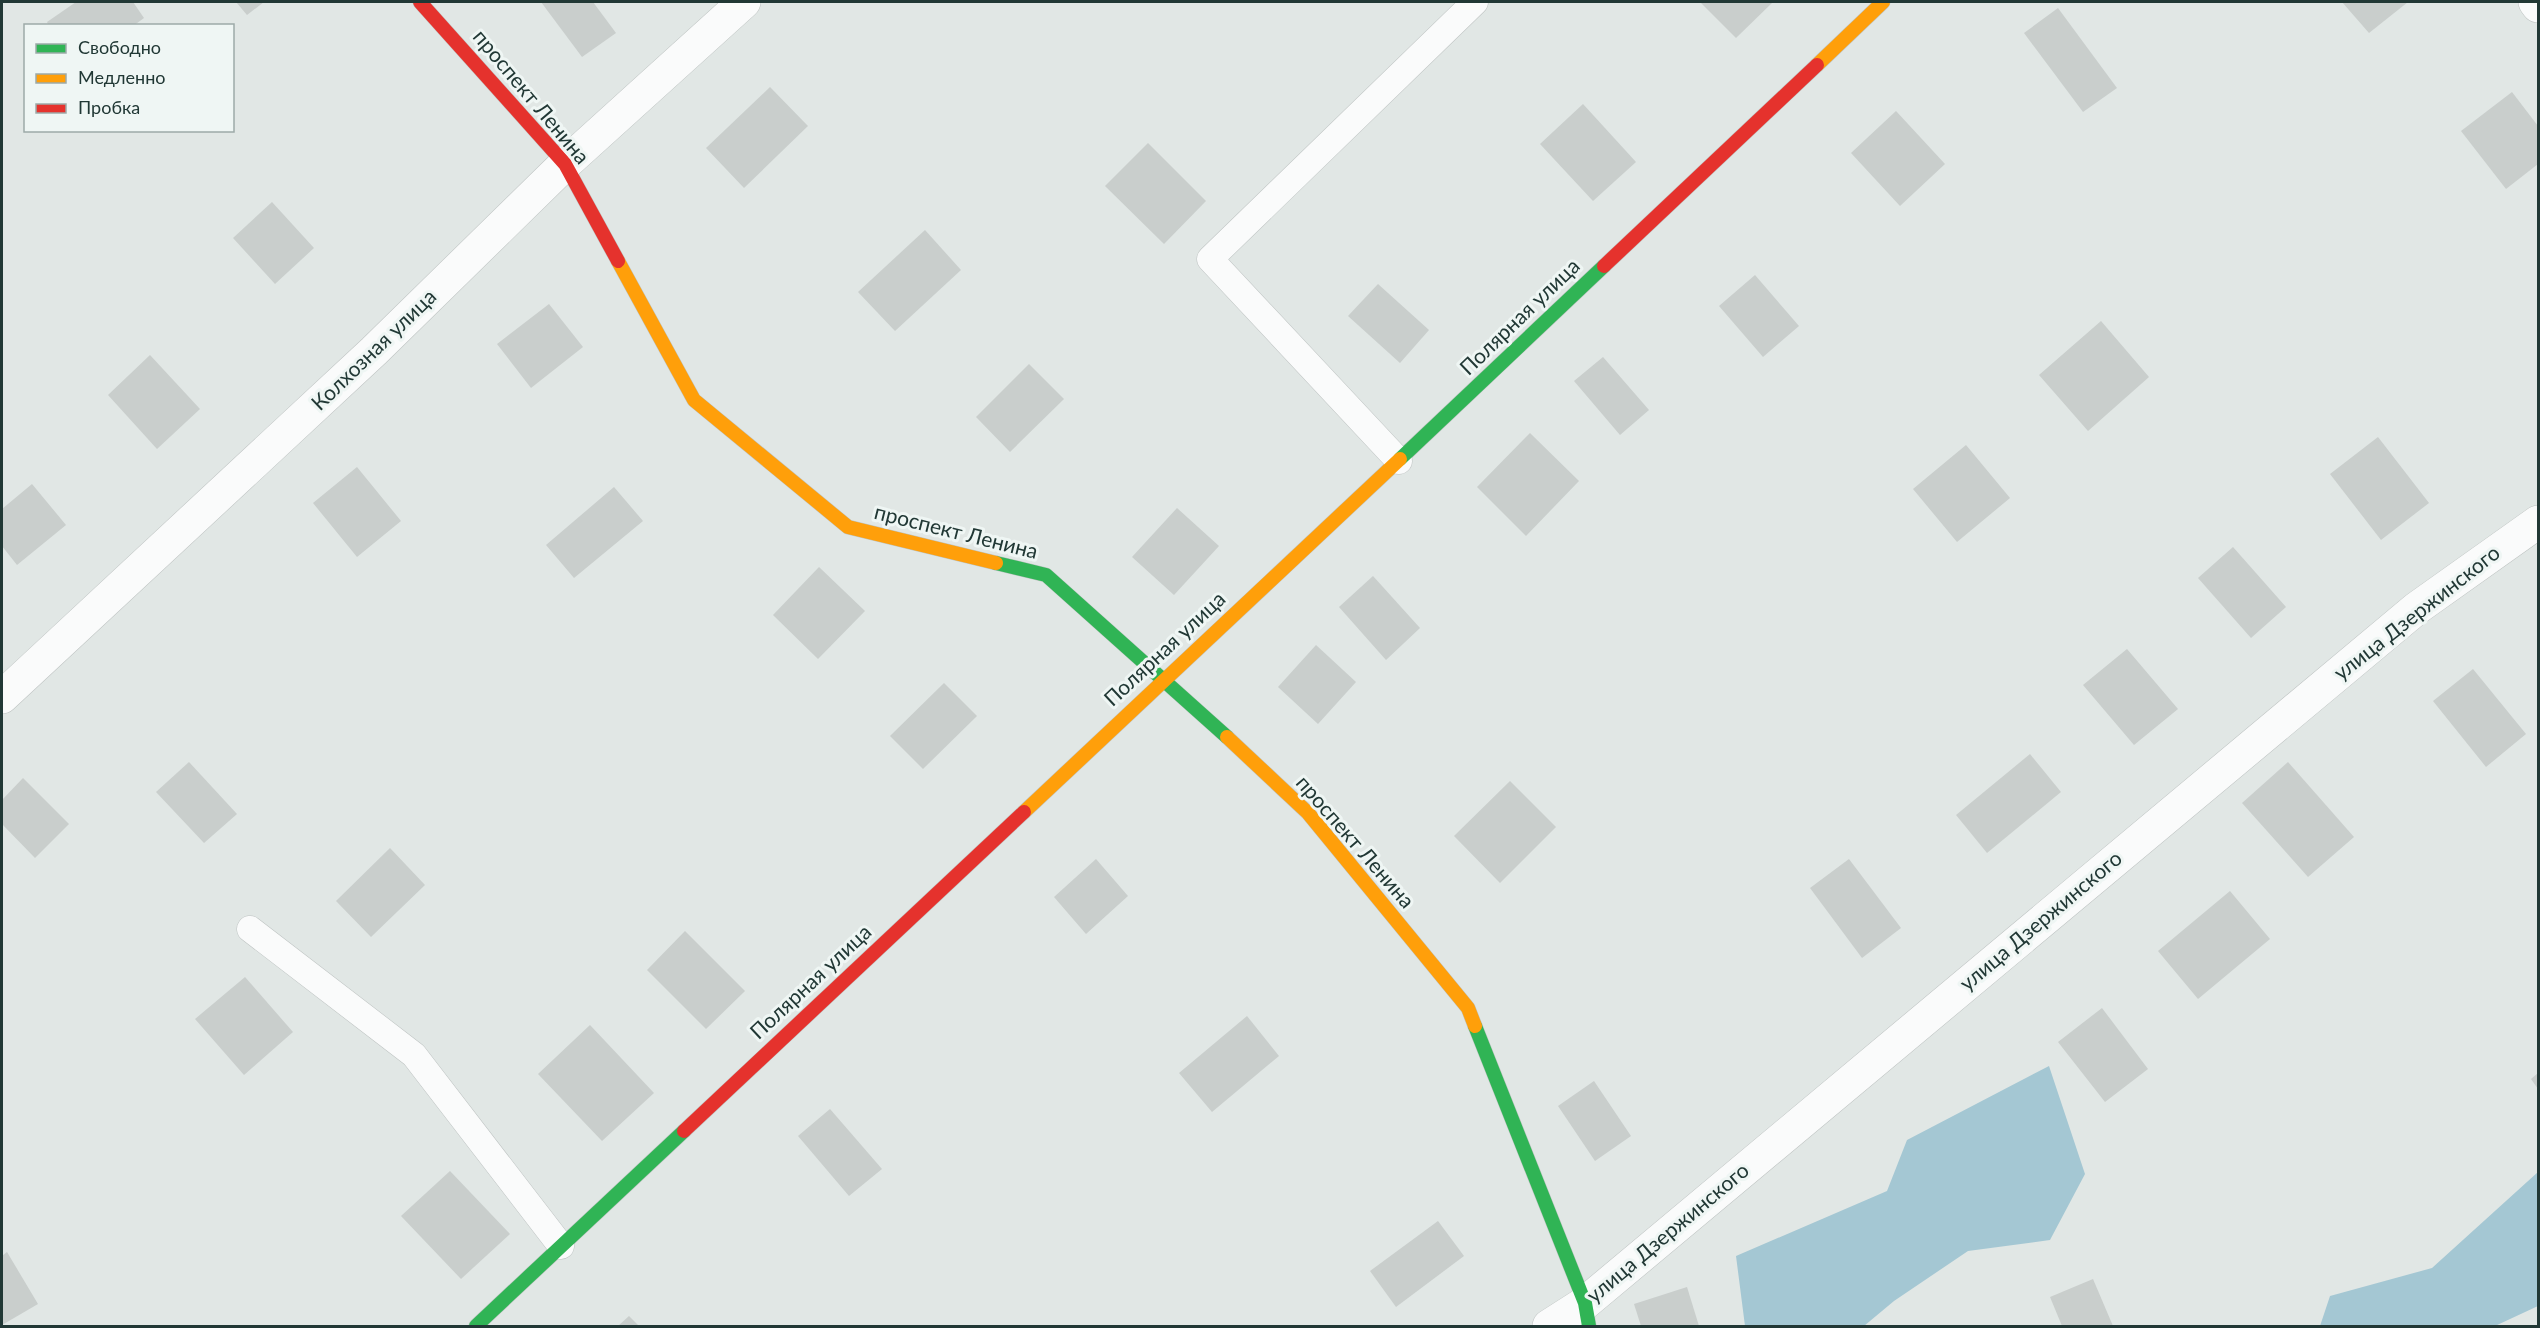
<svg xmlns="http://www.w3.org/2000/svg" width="2540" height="1328" font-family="Lato,sans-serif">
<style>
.water{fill:#a4c7d3}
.building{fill:#c9cecc}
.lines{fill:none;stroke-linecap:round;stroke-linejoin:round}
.lane-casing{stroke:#bec3c2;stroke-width:27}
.street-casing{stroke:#bec3c2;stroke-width:34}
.fast-casing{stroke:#bec4c2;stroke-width:15}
.slow-casing{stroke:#bec4c2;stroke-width:15}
.jam-casing{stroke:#bec4c2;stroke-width:15}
.lane{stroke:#fafbfb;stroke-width:26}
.street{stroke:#fafbfb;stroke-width:33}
.fast{stroke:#30b455;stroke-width:14}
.slow{stroke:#ff9f0a;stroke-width:14}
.jam{stroke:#e5322d;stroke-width:14}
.labels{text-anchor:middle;stroke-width:6;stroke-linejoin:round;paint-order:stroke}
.street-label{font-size:21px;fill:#213835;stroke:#eff6f4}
</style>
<rect width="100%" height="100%" fill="#e1e7e5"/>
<g class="water">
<polygon points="2049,1066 2085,1174 2050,1240 1968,1251 1894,1301 1864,1326 1745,1326 1736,1256 1887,1191 1907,1140"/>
<polygon points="2538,1172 2538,1306 2495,1326 2320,1326 2330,1296 2432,1268"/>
</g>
<g class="building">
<polygon points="76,2 133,2 144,18 133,26 49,26 47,22"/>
<polygon points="236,2 264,2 247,15"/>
<polygon points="541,2 593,2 616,33 582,57"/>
<polygon points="1700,2 1773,2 1736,38"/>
<polygon points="2342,2 2408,2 2369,33"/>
<polygon points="2058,8 2117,88 2083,112 2024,33"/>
<polygon points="770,87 808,126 744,188 706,148"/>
<polygon points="2512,92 2538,126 2538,164 2506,189 2461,131"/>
<polygon points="1583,104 1636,162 1593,201 1540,144"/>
<polygon points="1896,111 1945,164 1900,206 1851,153"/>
<polygon points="1148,143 1206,201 1164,244 1105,186"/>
<polygon points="272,202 314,248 275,284 233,238"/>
<polygon points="925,230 961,270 895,331 858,292"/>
<polygon points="1755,275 1799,326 1763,357 1719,306"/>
<polygon points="1378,284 1429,330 1400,363 1348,316"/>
<polygon points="549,304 583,347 531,388 497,344"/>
<polygon points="2101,321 2149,377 2088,431 2039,375"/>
<polygon points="150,355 200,409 157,449 108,395"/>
<polygon points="1603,357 1649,410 1620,435 1574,381"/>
<polygon points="1029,364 1064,399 1010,452 976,417"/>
<polygon points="1530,433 1579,481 1526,536 1477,487"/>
<polygon points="2378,437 2429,503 2381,540 2330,474"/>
<polygon points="1966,445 2010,498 1957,542 1913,489"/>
<polygon points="357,467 401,521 357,557 313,503"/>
<polygon points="32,484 66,525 17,565 2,546 2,509"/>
<polygon points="614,487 643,521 574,578 546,545"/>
<polygon points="1177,508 1219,546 1174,595 1132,557"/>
<polygon points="2233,547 2286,607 2251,638 2198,578"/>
<polygon points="819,567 865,611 818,659 773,615"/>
<polygon points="1373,576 1420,628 1386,660 1339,607"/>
<polygon points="1316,645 1356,682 1318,724 1278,687"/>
<polygon points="2127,649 2178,709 2134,745 2083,685"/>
<polygon points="2473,669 2526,734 2486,767 2433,701"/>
<polygon points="944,683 977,716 923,769 890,736"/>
<polygon points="2030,754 2061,792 1987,853 1956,815"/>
<polygon points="189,762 237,814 204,843 156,792"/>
<polygon points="2288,762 2354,837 2308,877 2242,803"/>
<polygon points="23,778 69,824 35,858 2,824 2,800"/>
<polygon points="1510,781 1556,827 1500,883 1454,836"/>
<polygon points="390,848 425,885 371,937 336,901"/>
<polygon points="1096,859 1128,896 1086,934 1054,897"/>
<polygon points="1849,859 1901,928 1862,958 1810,888"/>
<polygon points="2230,891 2270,939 2198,999 2158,951"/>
<polygon points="685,931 745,991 706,1029 647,970"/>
<polygon points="245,977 293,1032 244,1075 195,1019"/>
<polygon points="2102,1008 2148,1069 2105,1102 2058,1042"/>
<polygon points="1247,1016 1279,1056 1212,1112 1179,1073"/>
<polygon points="590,1025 654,1093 602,1141 538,1074"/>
<polygon points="2538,1073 2538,1089 2531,1079"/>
<polygon points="1594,1081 1631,1136 1595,1161 1558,1106"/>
<polygon points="830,1109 882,1169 849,1196 798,1136"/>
<polygon points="450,1171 510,1234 461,1279 401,1216"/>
<polygon points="1438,1221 1464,1256 1396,1307 1370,1271"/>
<polygon points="7,1252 38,1304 2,1325 2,1256"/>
<polygon points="2093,1279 2113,1326 2062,1326 2050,1297"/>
<polygon points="1687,1287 1699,1326 1641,1326 1634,1304"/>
<polygon points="629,1316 639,1326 618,1326"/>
</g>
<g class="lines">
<g class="lane-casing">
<g id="lane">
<polyline points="1399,461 1210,259 1475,2"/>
<polyline points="250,929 414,1055 561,1246"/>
</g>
</g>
<g class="street-casing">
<g id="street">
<polyline points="2535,2 2538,6"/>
<polyline points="2,697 374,351 565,164 744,2"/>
<polyline points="1549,1326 1585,1303 2417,608 2538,522"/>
</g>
</g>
<g class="fast-casing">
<g id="fast">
<polyline points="1400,459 1604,266"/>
<polyline points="996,563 1046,575 1227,737"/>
<polyline points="1475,1026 1585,1303 1589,1326"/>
<polyline points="476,1326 684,1131"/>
</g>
</g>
<g class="slow-casing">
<g id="slow">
<polyline points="1817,65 1883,2"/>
<polyline points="618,261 694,400 848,527 996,563"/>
<polyline points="1227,737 1308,813 1468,1008 1475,1026"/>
<polyline points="1024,812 1400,459"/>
</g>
</g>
<g class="jam-casing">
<g id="jam">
<polyline points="420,2 565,164 618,261"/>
<polyline points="1604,266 1817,65"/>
<polyline points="684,1131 1024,812"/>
</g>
</g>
<use href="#lane" class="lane"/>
<use href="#street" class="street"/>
<use href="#fast" class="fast"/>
<use href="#slow" class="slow"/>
<use href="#jam" class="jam"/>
</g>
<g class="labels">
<g class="street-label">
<text transform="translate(531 97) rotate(50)" y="7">проспект Ленина</text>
<text transform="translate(1520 317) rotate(-44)" y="7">Полярная улица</text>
<text transform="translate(374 350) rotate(-44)" y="7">Колхозная улица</text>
<text transform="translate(956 532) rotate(14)" y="7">проспект Ленина</text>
<text transform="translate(2417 613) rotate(-38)" y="7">улица Дзержинского</text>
<text transform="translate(1165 649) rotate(-43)" y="7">Полярная улица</text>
<text transform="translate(1355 842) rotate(49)" y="7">проспект Ленина</text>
<text transform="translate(2041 921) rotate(-40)" y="7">улица Дзержинского</text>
<text transform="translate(811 982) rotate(-43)" y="7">Полярная улица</text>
<text transform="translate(1668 1233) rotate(-40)" y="7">улица Дзержинского</text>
</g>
</g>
<rect width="2540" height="1328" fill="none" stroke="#213835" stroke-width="6"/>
<rect x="24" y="24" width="210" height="108" fill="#eff6f4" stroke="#9daaa8" stroke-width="1.5"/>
<rect x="36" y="44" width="30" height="9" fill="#30b455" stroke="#9daaa8" stroke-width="1.5"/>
<text x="78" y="54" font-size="18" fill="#213835">Свободно</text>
<rect x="36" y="74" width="30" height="9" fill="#ff9f0a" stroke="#9daaa8" stroke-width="1.5"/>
<text x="78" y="84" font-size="18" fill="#213835">Медленно</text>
<rect x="36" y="104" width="30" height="9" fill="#e5322d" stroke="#9daaa8" stroke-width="1.5"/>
<text x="78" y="114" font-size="18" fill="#213835">Пробка</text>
</svg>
